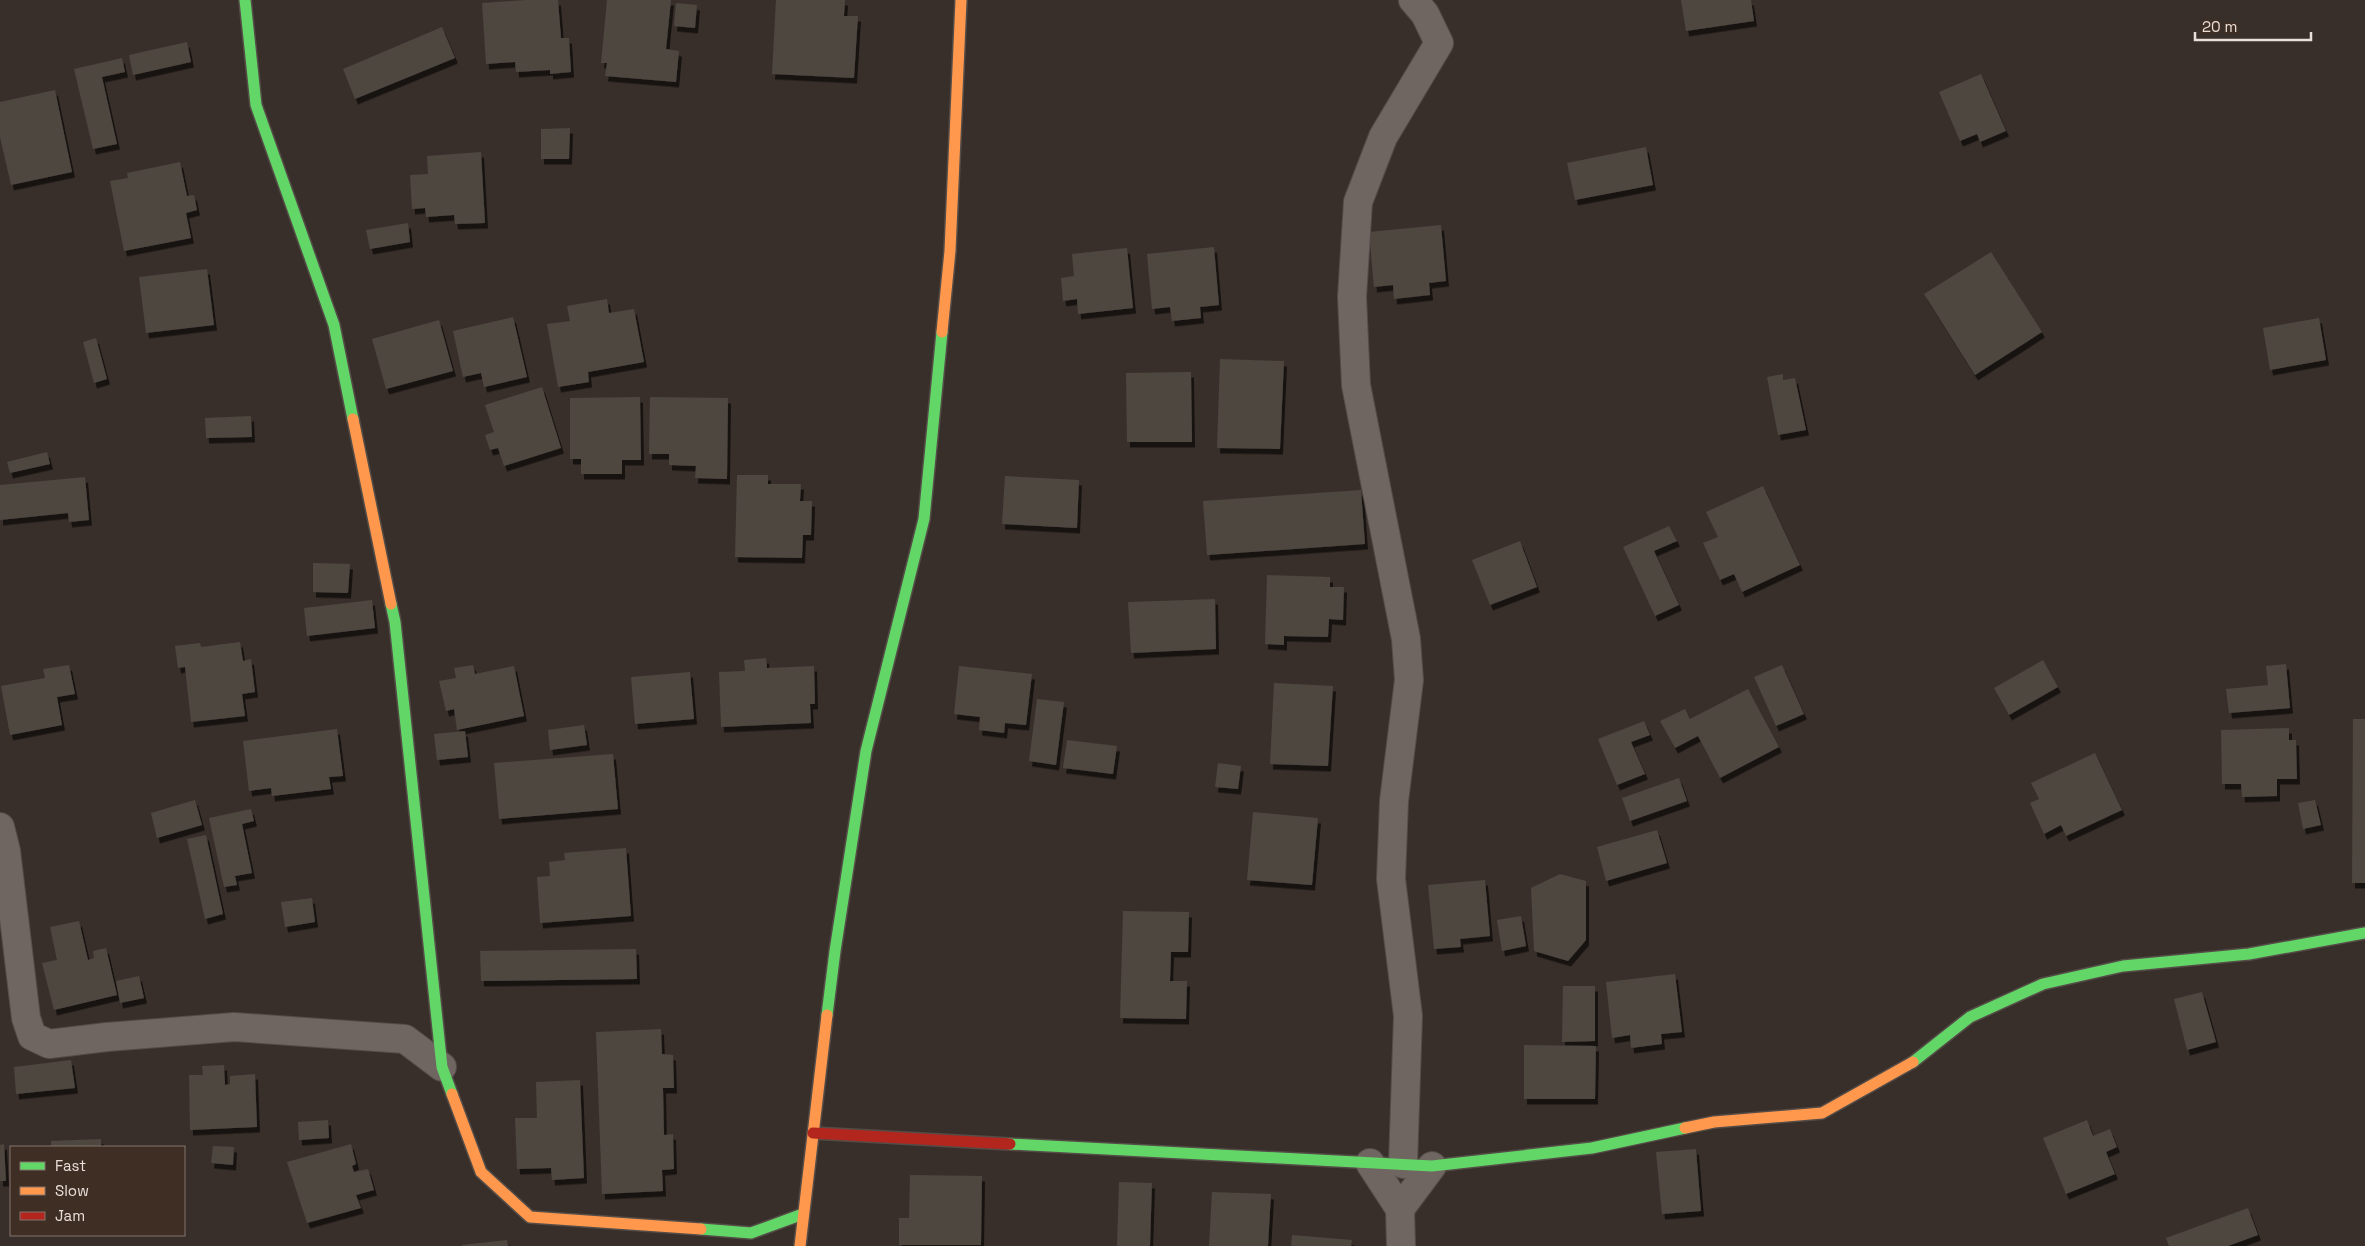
<svg xmlns="http://www.w3.org/2000/svg" width="2365" height="1246" font-family="'Space Grotesk',sans-serif">
<style>
.building{fill:#4d4641;filter:url(#shadow)}
.lines{fill:none;stroke-linecap:round;stroke-linejoin:round}
.street-casing{stroke:#544c47;stroke-width:30}
.fast-casing{stroke:#544c47;stroke-width:14}
.slow-casing{stroke:#544c47;stroke-width:14}
.jam-casing{stroke:#544c47;stroke-width:14}
.street{stroke:#6f6662;stroke-width:28}
.fast{stroke:#63d668;stroke-width:11}
.slow{stroke:#ff974d;stroke-width:11}
.jam{stroke:#b3261e;stroke-width:11}
</style>
<defs>
<filter id="shadow"><feDropShadow dx="3" dy="5.5" stdDeviation="0" flood-color="#0009"/></filter>
</defs>
<rect width="100%" height="100%" fill="#392f2a"/>
<g class="building">
<polygon points="526,0 558,0 561,38 569,38 571,72 550,74 550,70 516,72 515,62 486,64 482,3"/>
<polygon points="607,0 671,0 666,49 679,51 676,82 605,76 607,63 601,63"/>
<polygon points="776,0 845,0 844,16 858,16 854,78 772,74"/>
<polygon points="1681,0 1751,0 1754,21 1686,31"/>
<polygon points="676,3 697,5 695,28 674,26"/>
<polygon points="442,27 455,58 355,99 343,69"/>
<polygon points="187,42 191,62 133,75 129,55"/>
<polygon points="122,58 125,72 102,77 117,144 93,149 74,69"/>
<polygon points="1981,74 2006,131 1980,142 1977,134 1960,141 1939,92"/>
<polygon points="55,90 72,172 11,185 0,137 0,102"/>
<polygon points="570,128 569,159 541,159 541,129"/>
<polygon points="1646,147 1653,185 1575,200 1567,163"/>
<polygon points="481,152 485,223 455,224 454,215 426,217 425,208 412,209 410,175 428,174 427,156"/>
<polygon points="180,162 187,196 194,195 197,210 186,213 191,238 124,251 110,181 128,178 127,173"/>
<polygon points="408,223 410,242 370,249 366,230"/>
<polygon points="1441,225 1446,281 1429,283 1430,295 1394,299 1393,285 1374,287 1369,232"/>
<polygon points="1214,247 1219,305 1200,307 1201,318 1172,321 1170,307 1152,309 1147,254"/>
<polygon points="1127,248 1133,308 1078,314 1077,299 1063,301 1061,278 1074,276 1072,254"/>
<polygon points="1991,252 2042,332 1975,375 1924,294"/>
<polygon points="207,269 214,325 146,333 139,277"/>
<polygon points="607,299 609,313 634,309 644,362 588,372 589,382 558,387 547,324 570,321 567,306"/>
<polygon points="513,317 527,377 484,387 481,373 463,377 453,331"/>
<polygon points="2319,318 2326,360 2270,370 2263,328"/>
<polygon points="439,320 453,371 386,389 372,339"/>
<polygon points="96,338 107,379 94,383 83,342"/>
<polygon points="1220,359 1284,361 1280,449 1217,448"/>
<polygon points="1191,372 1192,442 1127,442 1126,373"/>
<polygon points="1783,374 1783,380 1795,378 1806,430 1778,435 1767,377"/>
<polygon points="542,387 561,448 504,466 498,448 490,450 485,435 494,432 485,405"/>
<polygon points="640,397 641,460 622,460 622,474 581,474 581,459 570,459 570,398"/>
<polygon points="650,397 728,398 727,479 695,478 696,466 669,465 669,454 649,454"/>
<polygon points="251,416 252,437 206,438 205,418"/>
<polygon points="47,452 50,464 10,473 7,462"/>
<polygon points="737,475 768,475 768,484 801,484 800,501 812,501 811,535 803,535 802,558 735,557"/>
<polygon points="1005,476 1079,480 1077,528 1002,524"/>
<polygon points="85,477 89,520 69,522 68,513 0,520 0,485"/>
<polygon points="1763,486 1800,565 1742,592 1734,574 1720,580 1703,543 1718,537 1706,512"/>
<polygon points="1361,490 1365,544 1207,555 1203,501"/>
<polygon points="1669,526 1677,541 1654,551 1679,605 1655,616 1623,547"/>
<polygon points="1520,541 1537,587 1490,605 1472,560"/>
<polygon points="313,563 350,564 348,593 313,592"/>
<polygon points="1267,575 1330,577 1330,587 1344,587 1343,620 1329,619 1328,637 1284,636 1284,645 1265,644"/>
<polygon points="1215,599 1216,649 1131,653 1128,602"/>
<polygon points="372,600 375,628 307,636 304,608"/>
<polygon points="240,642 243,661 251,659 255,692 242,694 245,716 191,722 185,667 178,668 175,646 200,643 201,647"/>
<polygon points="766,658 767,668 814,666 815,704 810,704 811,723 721,727 719,672 745,671 744,660"/>
<polygon points="2043,660 2058,687 2009,715 1994,688"/>
<polygon points="2286,664 2290,708 2229,713 2226,689 2268,685 2266,666"/>
<polygon points="69,665 75,694 57,697 62,725 10,735 1,686 45,678 43,669"/>
<polygon points="473,665 475,674 514,666 524,716 457,730 454,709 446,711 439,681 456,678 454,668"/>
<polygon points="1782,665 1804,714 1776,726 1754,677"/>
<polygon points="959,666 1032,674 1026,725 1005,723 1004,733 979,730 980,717 954,714"/>
<polygon points="690,672 694,719 635,724 631,677"/>
<polygon points="1274,683 1333,686 1328,766 1270,764"/>
<polygon points="1748,689 1779,747 1720,778 1698,736 1675,748 1660,721 1685,709 1690,719"/>
<polygon points="1037,699 1064,702 1056,765 1029,761"/>
<polygon points="2353,719 2365,719 2365,883 2352,883"/>
<polygon points="1644,721 1650,735 1631,742 1645,774 1617,785 1598,739"/>
<polygon points="584,725 587,745 550,750 548,730"/>
<polygon points="2289,728 2289,740 2296,740 2297,779 2277,779 2277,796 2242,797 2241,784 2222,784 2221,730"/>
<polygon points="337,729 343,776 329,777 331,789 272,796 271,788 249,791 243,741"/>
<polygon points="465,731 468,757 437,760 434,734"/>
<polygon points="1067,740 1117,746 1113,774 1063,768"/>
<polygon points="2095,753 2122,810 2066,836 2061,825 2044,834 2030,803 2039,799 2031,783"/>
<polygon points="613,754 618,809 499,819 494,763"/>
<polygon points="1218,763 1241,766 1238,789 1215,787"/>
<polygon points="1679,778 1687,801 1630,821 1622,798"/>
<polygon points="195,800 202,825 157,838 151,813"/>
<polygon points="2315,800 2321,825 2303,829 2298,803"/>
<polygon points="251,809 254,821 242,824 252,873 235,876 237,885 224,887 209,818"/>
<polygon points="1253,812 1318,818 1312,885 1247,880"/>
<polygon points="1657,830 1667,863 1606,881 1597,847"/>
<polygon points="206,835 223,914 205,919 187,839"/>
<polygon points="626,848 631,916 540,923 537,877 550,876 549,862 565,860 564,853"/>
<polygon points="1560,874 1586,881 1586,940 1568,961 1534,951 1531,888"/>
<polygon points="1485,880 1490,936 1460,939 1461,947 1434,949 1428,885"/>
<polygon points="312,898 315,922 285,927 281,902"/>
<polygon points="1123,911 1189,912 1188,952 1171,952 1170,981 1187,981 1186,1019 1120,1018"/>
<polygon points="1521,916 1526,946 1502,951 1497,920"/>
<polygon points="79,921 88,960 94,958 93,951 106,948 117,995 54,1010 42,963 57,960 50,927"/>
<polygon points="636,949 637,979 481,981 480,951"/>
<polygon points="1675,974 1682,1032 1661,1034 1662,1044 1631,1048 1630,1035 1612,1038 1606,982"/>
<polygon points="139,976 144,998 120,1003 116,981"/>
<polygon points="1563,986 1595,986 1595,1041 1562,1042"/>
<polygon points="2202,992 2216,1042 2187,1050 2174,999"/>
<polygon points="661,1029 662,1054 673,1055 674,1088 663,1088 664,1135 673,1134 674,1169 662,1170 663,1191 602,1194 596,1032"/>
<polygon points="1524,1045 1596,1046 1595,1099 1524,1099"/>
<polygon points="71,1060 75,1088 16,1094 14,1067"/>
<polygon points="224,1065 225,1085 230,1084 230,1076 255,1074 257,1127 190,1130 189,1075 203,1075 202,1066"/>
<polygon points="580,1080 584,1178 552,1180 551,1168 517,1169 515,1118 537,1118 536,1082"/>
<polygon points="328,1120 329,1138 299,1140 298,1122"/>
<polygon points="2087,1120 2093,1136 2110,1129 2117,1147 2106,1152 2115,1174 2066,1194 2043,1138"/>
<polygon points="101,1139 101,1147 51,1147 51,1141"/>
<polygon points="4,1144 6,1181 0,1181 0,1145"/>
<polygon points="351,1144 356,1164 352,1166 354,1172 368,1169 374,1190 356,1195 361,1208 307,1223 287,1162"/>
<polygon points="213,1146 234,1147 233,1165 211,1163"/>
<polygon points="1696,1149 1701,1211 1662,1214 1656,1152"/>
<polygon points="910,1175 982,1176 981,1245 899,1245 899,1218 909,1218"/>
<polygon points="1119,1182 1152,1183 1150,1246 1117,1246"/>
<polygon points="1212,1192 1271,1194 1268,1246 1209,1246"/>
<polygon points="2248,1208 2258,1235 2228,1246 2169,1246 2166,1238"/>
<polygon points="1292,1235 1352,1240 1351,1246 1291,1246"/>
<polygon points="507,1240 508,1246 462,1246 462,1245"/>
</g>
<g class="lines">
<g class="street-casing">
<g id="street">
<polyline points="0,827 6,851 26,1018 32,1036 49,1044 107,1037 234,1027 405,1039 442,1067"/>
<polyline points="1370,1163 1400,1209 1401,1246"/>
<polyline points="1403,1164 1408,1016 1391,879 1394,801 1409,680 1406,639 1356,385 1352,297 1358,202 1383,137 1439,43 1425,14 1413,0"/>
<polyline points="1400,1209 1432,1166"/>
</g>
</g>
<g class="fast-casing">
<g id="fast">
<polyline points="245,0 256,105 334,325 353,419"/>
<polyline points="391,604 395,622 442,1067 452,1094"/>
<polyline points="827,1015 835,951 866,751 924,519 942,332"/>
<polyline points="1913,1062 1970,1017 2043,984 2123,966 2249,954 2365,933"/>
<polyline points="1010,1144 1432,1166 1592,1148 1685,1128"/>
<polyline points="701,1229 751,1233 803,1214"/>
</g>
</g>
<g class="slow-casing">
<g id="slow">
<polyline points="942,332 950,251 961,0"/>
<polyline points="353,419 391,604"/>
<polyline points="452,1094 481,1172 530,1217 701,1229"/>
<polyline points="1685,1128 1714,1122 1822,1113 1913,1062"/>
<polyline points="800,1246 827,1015"/>
</g>
</g>
<g class="jam-casing">
<polyline id="jam" points="813,1133 1010,1144"/>
</g>
<use href="#street" class="street"/>
<use href="#fast" class="fast"/>
<use href="#slow" class="slow"/>
<use href="#jam" class="jam"/>
</g>
<rect x="10" y="1146" width="175" height="90" fill="#3f2e24" stroke="#83756c"/>
<rect x="20" y="1162" width="25" height="8" fill="#63d668" stroke="#83756c"/>
<text x="55" y="1171" font-size="15" fill="#eadfd8">Fast</text>
<rect x="20" y="1187" width="25" height="8" fill="#ff974d" stroke="#83756c"/>
<text x="55" y="1196" font-size="15" fill="#eadfd8">Slow</text>
<rect x="20" y="1212" width="25" height="8" fill="#b3261e" stroke="#83756c"/>
<text x="55" y="1221" font-size="15" fill="#eadfd8">Jam</text>
<path d="M2195 32v8h116v-8" fill="none" stroke="#eadfd8" stroke-width="2.5"/>
<text x="2202" y="32" font-size="15" fill="#eadfd8" stroke="#3f2e24" stroke-width="4" paint-order="stroke">20 m</text>
</svg>
